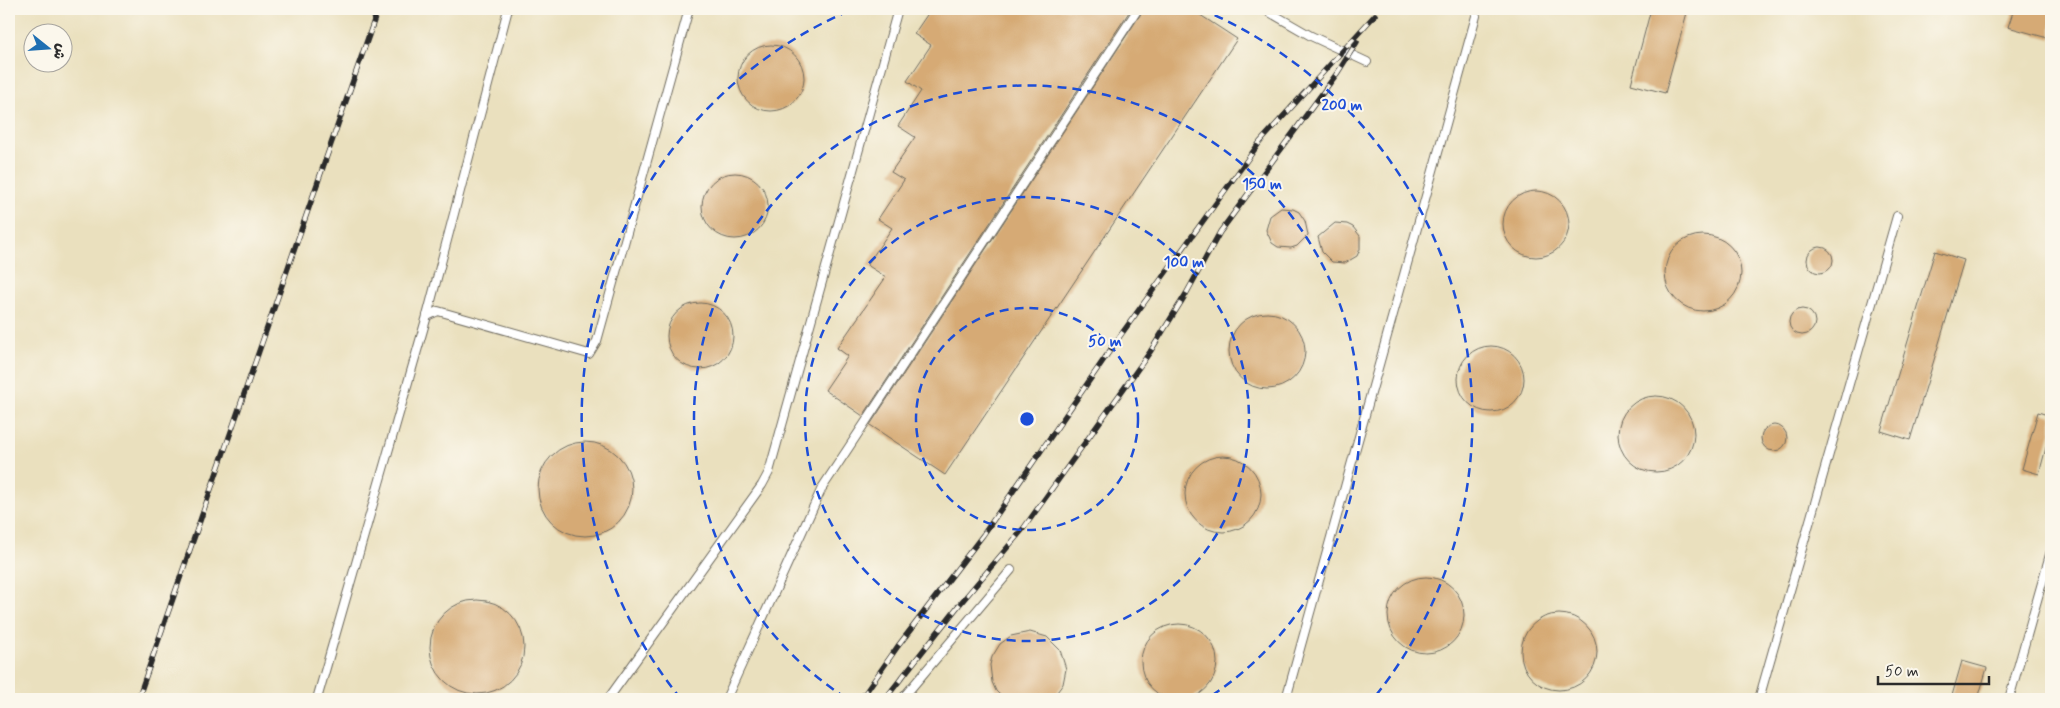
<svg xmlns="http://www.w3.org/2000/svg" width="2060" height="708" font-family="Mynerve,'Playpen Sans Arabic',sans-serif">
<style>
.building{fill:#d6aa75}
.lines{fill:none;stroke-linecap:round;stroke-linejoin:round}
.service-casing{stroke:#6e6a5e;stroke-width:10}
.service{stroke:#fff;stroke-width:8}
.rail-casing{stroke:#2b2b2b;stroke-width:5.5}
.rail{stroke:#fbf7ec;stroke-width:4;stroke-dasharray:11;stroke-linecap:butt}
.ring{fill:none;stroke:#1d4ed8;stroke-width:2.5;stroke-dasharray:9 6}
.centre{fill:#1d4ed8;stroke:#fbf7ec;stroke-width:2.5}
.ring-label{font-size:15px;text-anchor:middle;font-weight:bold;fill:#1d4ed8;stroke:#fbf7ec;stroke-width:4;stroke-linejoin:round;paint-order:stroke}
</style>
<rect width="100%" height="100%" fill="#fbf7ec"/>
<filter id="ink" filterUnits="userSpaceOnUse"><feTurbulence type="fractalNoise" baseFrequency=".02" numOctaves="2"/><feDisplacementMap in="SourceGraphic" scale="10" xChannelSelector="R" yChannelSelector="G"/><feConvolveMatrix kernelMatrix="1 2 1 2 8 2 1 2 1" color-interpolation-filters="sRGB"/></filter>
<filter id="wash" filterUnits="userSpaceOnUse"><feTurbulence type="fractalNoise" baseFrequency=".0096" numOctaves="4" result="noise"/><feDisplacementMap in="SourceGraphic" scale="20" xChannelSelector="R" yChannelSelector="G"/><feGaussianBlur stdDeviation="1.12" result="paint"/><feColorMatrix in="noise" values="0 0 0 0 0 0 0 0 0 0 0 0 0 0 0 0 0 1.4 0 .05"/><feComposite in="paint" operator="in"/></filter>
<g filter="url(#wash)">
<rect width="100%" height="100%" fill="#eae0be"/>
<g id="blocks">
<g class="building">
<polygon points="931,9 1131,9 863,416 825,390 848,356 837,348 886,277 867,265 892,228 878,219 904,180 891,172 915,137 898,126 921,91 907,81 931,45 914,34"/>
<polygon points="1144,9 1191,9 1237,39 945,475 870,425"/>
<polygon points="1651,9 1688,9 1665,93 1631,84"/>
<polygon points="2014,9 2051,9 2051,39 2008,27"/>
<circle cx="771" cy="78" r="33"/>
<circle cx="735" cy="206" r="33"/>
<circle cx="1536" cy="224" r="33"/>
<polygon points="1281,208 1293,209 1299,212 1305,221 1308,235 1297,246 1291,248 1278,247 1272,243 1266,230 1270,216"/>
<polygon points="1335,223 1347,224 1353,227 1360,236 1360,249 1357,256 1345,263 1332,262 1322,252 1318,237"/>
<circle cx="1703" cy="273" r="38"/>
<circle cx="1820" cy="260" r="13"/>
<polygon points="1935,251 1964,260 1910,440 1881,431"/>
<circle cx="700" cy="336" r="33"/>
<circle cx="1802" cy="322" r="13"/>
<circle cx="1267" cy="351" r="38"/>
<circle cx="1491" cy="379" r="33"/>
<circle cx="1656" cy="434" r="38"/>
<polygon points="2038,412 2051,416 2051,429 2039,474 2022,469"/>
<circle cx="1774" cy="438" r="13"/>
<circle cx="585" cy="489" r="47"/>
<circle cx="1223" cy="494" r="38"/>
<circle cx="1426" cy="615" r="38"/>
<circle cx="477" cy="647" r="47"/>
<circle cx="1559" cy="652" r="38"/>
<circle cx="1179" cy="662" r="38"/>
<polygon points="1030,632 1047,637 1060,650 1066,669 1063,684 1052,699 1004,699 996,691 992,682 990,665 992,657 1000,644 1011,636"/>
<polygon points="1962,661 1987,668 1978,699 1951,699"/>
</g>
</g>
</g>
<g filter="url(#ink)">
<use href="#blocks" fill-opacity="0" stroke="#6e6a5e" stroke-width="1"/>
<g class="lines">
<g class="service-casing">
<g id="service">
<polyline points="1264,9 1311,36 1367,62"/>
<polyline points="427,316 438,311 589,354 597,341 689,9"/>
<polyline points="317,699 427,316 508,9"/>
<polyline points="608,699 762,485 769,472 898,9"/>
<polyline points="726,699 822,488 1138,9"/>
<polyline points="902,699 1011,570"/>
<polyline points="1286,699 1476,16"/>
<polyline points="1759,699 1897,216"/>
<polyline points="2009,699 2051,551"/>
</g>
</g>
<use href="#service" class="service"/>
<g class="rail-casing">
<g id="rail">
<polyline points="138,699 378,9"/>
<polyline points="861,699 898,646 983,535 1120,336 1260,142 1375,15"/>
<polyline points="885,699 959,605 1023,529 1150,352 1186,294 1220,232 1338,72 1357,42"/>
</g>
</g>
<use href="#rail" class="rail"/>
</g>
</g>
<g class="ring">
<circle cx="1027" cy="419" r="111"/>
<circle cx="1027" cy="419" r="222"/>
<path d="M846 698A333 333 0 1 1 1208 698"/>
<path d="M681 699A445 445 0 0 1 853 9M1201 9A445 445 0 0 1 1373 699"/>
</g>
<circle cx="1027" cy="419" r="8" class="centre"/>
<g class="ring-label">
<text x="1342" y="110">200 m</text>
<text x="1262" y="189">150 m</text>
<text x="1184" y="267">100 m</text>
<text x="1105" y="346">50 m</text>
</g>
<rect width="2060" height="708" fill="none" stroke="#fbf7ec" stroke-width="30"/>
<g transform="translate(48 48) rotate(107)"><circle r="24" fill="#fbf7ec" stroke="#a8a59f"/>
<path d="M0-4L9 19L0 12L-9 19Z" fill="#1f6fb2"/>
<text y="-8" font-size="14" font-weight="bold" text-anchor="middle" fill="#2b2b2b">ش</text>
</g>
<path d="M1878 676v8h111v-8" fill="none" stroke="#2b2b2b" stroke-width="2.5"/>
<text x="1885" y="676" font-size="15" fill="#2b2b2b" stroke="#fbf7ec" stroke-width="4" paint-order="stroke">50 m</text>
</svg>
